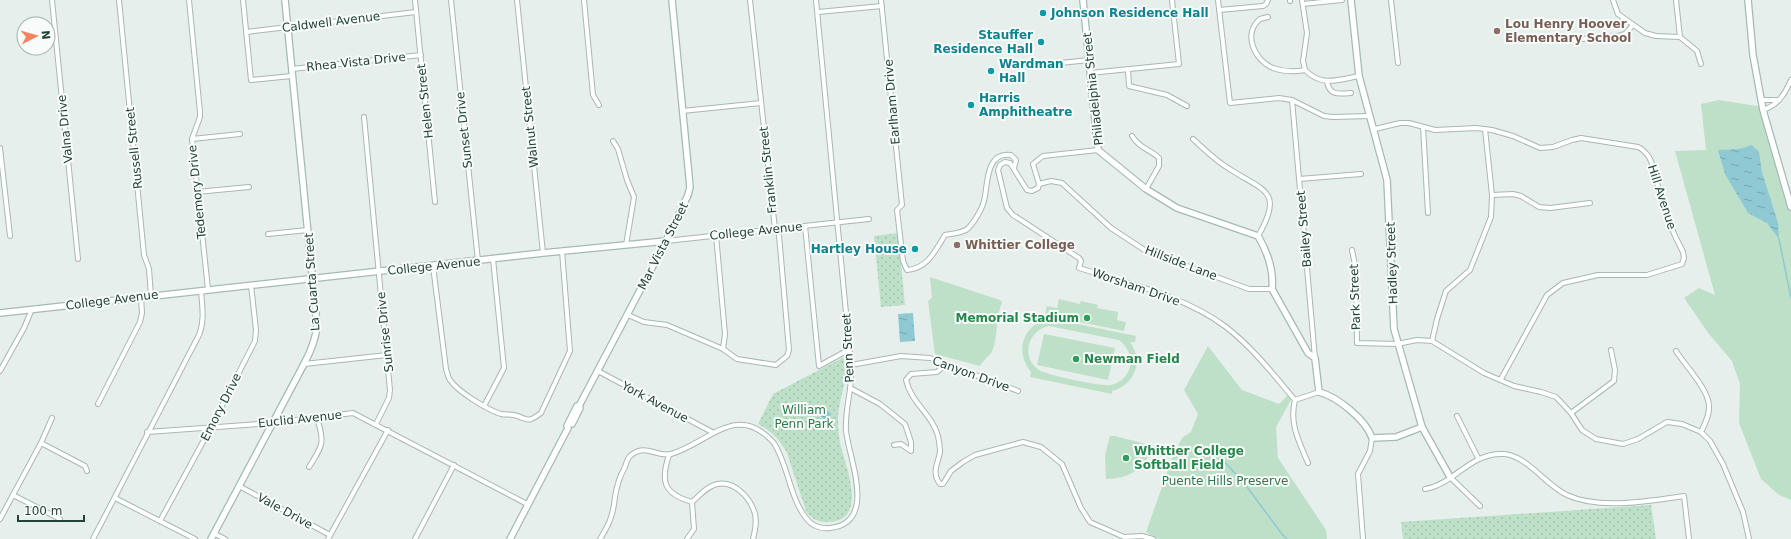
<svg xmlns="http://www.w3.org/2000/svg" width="1791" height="539" font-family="'DejaVu Sans',sans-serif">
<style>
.grass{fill:#bfe0c8;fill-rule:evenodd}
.park{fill:url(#park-dots)}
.water{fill:url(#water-ripples)}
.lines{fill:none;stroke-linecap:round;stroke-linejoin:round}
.stream{stroke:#8ec9d4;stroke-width:1.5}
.street-casing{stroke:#a8b8b2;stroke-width:6}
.secondary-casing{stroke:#a4bbb3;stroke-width:8}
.street{stroke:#fff;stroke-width:4}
.secondary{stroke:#fff;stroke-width:5.5}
.culture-dot{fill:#0f9aa8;stroke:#f7fbf9;stroke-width:1.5}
.education-dot{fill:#8d6e63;stroke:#f7fbf9;stroke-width:1.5}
.leisure-dot{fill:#2e9e5b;stroke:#f7fbf9;stroke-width:1.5}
.labels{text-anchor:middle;stroke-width:4;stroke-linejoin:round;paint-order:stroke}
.culture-label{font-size:12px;font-weight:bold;fill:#0d838f;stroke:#f7fbf9;text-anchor:start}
.street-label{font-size:12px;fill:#24423a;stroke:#f7fbf9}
.education-label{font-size:12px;font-weight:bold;fill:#785e54;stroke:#f7fbf9;text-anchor:start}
.leisure-label{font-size:12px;font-weight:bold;fill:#27864d;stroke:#f7fbf9;text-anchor:start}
.park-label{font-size:12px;fill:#2d7a4b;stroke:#f7fbf9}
</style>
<defs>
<pattern id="park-dots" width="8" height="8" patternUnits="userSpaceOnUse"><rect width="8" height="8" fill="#bfe0c8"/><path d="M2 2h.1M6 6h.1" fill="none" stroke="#a4c1ad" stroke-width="1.8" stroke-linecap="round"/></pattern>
<pattern id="water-ripples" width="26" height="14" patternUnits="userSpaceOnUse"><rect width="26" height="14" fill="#8ec9d4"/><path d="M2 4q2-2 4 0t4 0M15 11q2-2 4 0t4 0" fill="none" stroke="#74a5ad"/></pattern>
</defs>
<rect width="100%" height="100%" fill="#e6efeb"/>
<g class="grass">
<polygon points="1719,100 1763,107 1791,212 1791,500 1779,495 1761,479 1739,423 1740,384 1732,361 1709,334 1684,298 1699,288 1715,295 1675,151 1706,150 1701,104"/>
<path d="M930,277l70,23 2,2c-6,15 -4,31 -9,47 -2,7 -10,10 -13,17l-45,-12 -7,-53 4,-3z"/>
<polygon points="1059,299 1080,304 1081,301 1098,305 1097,308 1118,312 1117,320 1126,322 1124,331 1045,315 1047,306 1057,308"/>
<path d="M1049,319l9,1 78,16 -1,6h-5c14,18 5,43 -18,49v3l-82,-17 1,-5c-17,-20 -8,-48 18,-53zM1049,326l70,14c8,6 13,16 11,27 -2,9 -10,16 -19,18 -9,2 -65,-10 -72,-15 -19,-13 -11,-40 10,-44z"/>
<polygon points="1044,334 1115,348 1108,380 1037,365"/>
<polygon points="1208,346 1242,390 1279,404 1289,394 1292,398 1276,427 1278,458 1326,530 1327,539 1158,539 1146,532 1173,456 1182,438 1191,432 1198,414 1184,390"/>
<path d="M1110,436h5l38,10c-8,22 -23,33 -47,33l-1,-24z"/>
</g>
<g class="park">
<polygon points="898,233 905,305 881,307 874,236"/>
<path d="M844,357c1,5 3,12 2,18 -2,15 -8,29 -8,45 0,9 1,19 3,27 6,22 28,76 -15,75 -9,0 -15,-4 -20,-11l-19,-58c-7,-13 -15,-22 -29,-29l15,-30z"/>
<polygon points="1651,505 1656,539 1403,539 1401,522"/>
</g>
<g class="water">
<polygon points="1752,145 1759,152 1762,172 1778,223 1779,239 1767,223 1748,213 1725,174 1718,150 1739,149"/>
<polygon points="913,313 915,341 900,342 898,314"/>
<circle cx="826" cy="415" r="4.5"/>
</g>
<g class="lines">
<g class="stream">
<polyline points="1779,239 1791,298"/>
<polyline points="1222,459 1244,483 1282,534 1287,539"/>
</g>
<g class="street-casing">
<g id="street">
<polyline points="52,0 78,259"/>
<polyline points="119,0 144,255 149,269 151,296"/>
<polyline points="189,0 200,112 200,117 192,139 208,289"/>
<polyline points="243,0 251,80 292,76"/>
<polyline points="415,0 435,202"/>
<polyline points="451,0 478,261"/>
<polyline points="517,0 543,253"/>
<polyline points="584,0 593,95 599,105"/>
<path d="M881,0l21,205 -5,5 6,51 4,9c21,-2 28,-19 38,-35 7,-1 15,-2 21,-5 7,-5 16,-21 18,-29 4,-15 1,-50 27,-46l5,5 -2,8"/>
<polyline points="1218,0 1230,103 1279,98 1292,100 1324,116 1333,117 1370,116"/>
<polyline points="1290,0 1290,1"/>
<polyline points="1302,0 1307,33 1303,61 1305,70"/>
<polyline points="1391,0 1398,63"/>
<polyline points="1613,0 1618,14 1645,33 1656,36 1680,37 1697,51 1701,64"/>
<polyline points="1676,0 1680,37"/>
<polyline points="1303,4 1342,0"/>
<polyline points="1219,10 1263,6 1266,4 1268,0"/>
<polyline points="818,12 882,6"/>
<path d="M1268,17l-8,2c-18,15 -5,42 13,49 11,4 21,4 32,2"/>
<polyline points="246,32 416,12"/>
<polyline points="1571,40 1618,36 1625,34 1633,25"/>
<polyline points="1032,66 1089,60"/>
<polyline points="292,69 421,55"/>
<polyline points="1128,69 1129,86 1167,95 1187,106"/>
<path d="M1305,70c17,17 32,10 54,6"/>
<polyline points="1090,73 1179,64 1172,0"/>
<path d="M1327,81c2,15 12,13 24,12"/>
<polyline points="1292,100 1315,358"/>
<polyline points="1761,100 1779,100"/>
<path d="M1763,110c15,-5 22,-16 28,-30"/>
<polyline points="682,111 761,103"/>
<polyline points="364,117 390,390 389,398 376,424"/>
<polyline points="1423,127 1428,213"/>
<path d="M1375,129l25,-6h9l26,7 41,-2 16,2 21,6 27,12 13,-1 19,-7 9,-2 57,9c5,2 8,6 11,10 6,11 7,22 10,34 5,21 14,42 24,61l1,6 -2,6 -35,11h-49l-35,8 -16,12 -46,84"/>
<path d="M1132,136c8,13 18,13 27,22v8l-13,23"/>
<polyline points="192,139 240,134"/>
<path d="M1193,139c11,10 22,21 35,29 35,23 57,22 30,68"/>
<polyline points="613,141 618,149 627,180 634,197 626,245"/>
<polyline points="0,148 10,236"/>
<path d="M1098,150l-55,6 -10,8 6,20 -1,4 -6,3 -5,-1 -17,-27 -5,-1 -5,3 -2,5 9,38 6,7 66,43 2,3 -2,7c48,15 106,28 147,59 26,20 47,47 69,73l24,-8"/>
<polyline points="1299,179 1361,174"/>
<polyline points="1039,184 1051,181 1062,183 1111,228 1146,251 1249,289 1272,289"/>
<polyline points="197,192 249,187"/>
<polyline points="1492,195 1513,194 1521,196 1539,207 1550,208 1590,203"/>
<polyline points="805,226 819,366 850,349"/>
<polyline points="268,234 308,230"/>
<polyline points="716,235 725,334 723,349"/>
<polyline points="666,241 869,219"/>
<polyline points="1352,250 1356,270 1357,343 1397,344 1417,340 1432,341 1484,373 1514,386 1541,392 1556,397 1571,413 1582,430 1596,439 1623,444 1638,439 1667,422 1682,424 1701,432 1710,441 1723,464 1743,512 1749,539"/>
<path d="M433,266l13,103c1,3 2,8 4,11 8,12 38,30 51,34 4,1 9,0 13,1 15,4 12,9 27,-2l29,-62 -8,-100"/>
<polyline points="628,315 644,322 667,325 723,349 737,359 776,365 787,356 789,350 779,235 775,229 750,0"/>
<polyline points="1432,341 1437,319 1446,291 1470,270 1491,217 1492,195 1485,129"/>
<path d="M1676,351c9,14 32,38 33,54 1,9 -4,19 -8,27"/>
<path d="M943,363v4l-6,5 -26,2 -5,6c5,23 26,34 32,56 1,5 2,11 2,16 -2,12 -9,20 0,32h3l8,-13 12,-9 12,-7 48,-13 18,5 21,17 19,44 9,14 34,15 18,-1 11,3"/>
<polyline points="304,364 387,355"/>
<polyline points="851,365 901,356 930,358 1018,391"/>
<polyline points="0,371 24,328 32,309"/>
<polyline points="598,371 712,432"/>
<polyline points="850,388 880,404 905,424 911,442 911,451 901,444 894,445"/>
<path d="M1295,400c-6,24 4,41 13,63"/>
<polyline points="98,404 140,322 142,313 141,297"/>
<polyline points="484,406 504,368 493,259"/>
<polyline points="1571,413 1614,381 1615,370 1611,350"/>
<polyline points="1457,416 1478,458"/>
<polyline points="147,432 272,423 353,413 527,504"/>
<polyline points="41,443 85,466 87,471"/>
<path d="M669,455c-9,27 -5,39 23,47"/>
<path d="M309,467c14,-22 16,-24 8,-49"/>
<polyline points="1450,477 1480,506"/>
<polyline points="239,486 330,535"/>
<path d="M1425,489c30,-5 45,-37 79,-35 22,1 43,32 63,41 32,15 82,6 117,1l5,43"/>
<polyline points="13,495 60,519"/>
<polyline points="115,498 195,539"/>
<path d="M692,502c8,-7 14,-15 25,-18 18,-4 34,15 38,30 2,9 0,17 -2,25"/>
<polyline points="0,519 41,443 52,418"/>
<polyline points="160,521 211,427 255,341 256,330 251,285"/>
<polyline points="215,534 225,539"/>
<path d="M93,539l106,-204c6,-15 3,-29 2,-45"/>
<polyline points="328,539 388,430"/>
<polyline points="415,539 454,465"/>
<path d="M600,539c4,-7 9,-14 11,-22 4,-10 3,-22 7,-33 1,-6 4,-11 7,-17 1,-3 2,-8 5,-11 15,-14 27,2 41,-2 38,-11 66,-53 103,-11 14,22 16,55 32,75 6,8 15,11 24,10 48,-5 19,-69 16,-97 -1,-14 2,-27 4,-42 1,-8 1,-16 1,-24l-35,-365"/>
<polyline points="687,539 694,529 692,502"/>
<polyline points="1363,539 1358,474 1370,451 1372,438"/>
</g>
</g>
<g class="secondary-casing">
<g id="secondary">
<path d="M1083,0l15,150 48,39 31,19 81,28c10,17 16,34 14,53l36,64 7,5 4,34c19,5 47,28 53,46l24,-1 26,-10"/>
<polyline points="1351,0 1359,76 1387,180 1394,329 1422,427 1450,477"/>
<polyline points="1748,0 1753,55 1763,110 1791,207"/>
<polyline points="0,313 543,253 666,241"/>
<polyline points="572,424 580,408 579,406"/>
<path d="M211,539l93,-175c7,-13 12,-25 13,-39l-32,-325"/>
<polyline points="510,539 568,428 567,426 577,406 579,406 666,241 688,195 690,187 672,0"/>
</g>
</g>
<use href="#street" class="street"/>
<use href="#secondary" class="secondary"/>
</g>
<g class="culture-dot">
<circle cx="1043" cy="13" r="4"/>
<circle cx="1041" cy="42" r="4"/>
<circle cx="991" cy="71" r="4"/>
<circle cx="971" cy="105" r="4"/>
<circle cx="915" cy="249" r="4"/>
</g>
<g class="education-dot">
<circle cx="1497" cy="31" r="4"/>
<circle cx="957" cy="245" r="4"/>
</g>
<g class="leisure-dot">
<circle cx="1087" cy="318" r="4"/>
<circle cx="1076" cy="359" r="4"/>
<circle cx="1126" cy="458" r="4"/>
</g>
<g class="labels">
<g class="culture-label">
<text x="1051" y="17">Johnson Residence Hall</text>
<text x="1033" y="39" text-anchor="end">Stauffer<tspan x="1033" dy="14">Residence Hall</tspan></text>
<text x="999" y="68">Wardman<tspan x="999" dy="14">Hall</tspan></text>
<text x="979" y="102">Harris<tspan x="979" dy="14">Amphitheatre</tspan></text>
<text x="907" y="253" text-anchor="end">Hartley House</text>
</g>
<g class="street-label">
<text transform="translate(331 22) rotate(-7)" y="4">Caldwell Avenue</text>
<text transform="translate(356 62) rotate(-6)" y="4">Rhea Vista Drive</text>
<text transform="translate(1093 89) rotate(-96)" y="4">Philadelphia Street</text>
<text transform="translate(425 101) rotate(-96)" y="4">Helen Street</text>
<text transform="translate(892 102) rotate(-95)" y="4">Earlham Drive</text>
<text transform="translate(530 127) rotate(-96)" y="4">Walnut Street</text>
<text transform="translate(65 129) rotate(-96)" y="4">Valna Drive</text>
<text transform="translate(464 130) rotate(-96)" y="4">Sunset Drive</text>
<text transform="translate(134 148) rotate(-96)" y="4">Russell Street</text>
<text transform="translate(768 170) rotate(-96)" y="4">Franklin Street</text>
<text transform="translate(197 192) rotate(-96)" y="4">Tedemory Drive</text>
<text transform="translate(1662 197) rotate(72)" y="4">Hill Avenue</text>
<text transform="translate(1304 229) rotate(-95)" y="4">Bailey Street</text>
<text transform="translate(756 231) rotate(-6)" y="4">College Avenue</text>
<text transform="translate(663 246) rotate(-63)" y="4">Mar Vista Street</text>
<text transform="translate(1181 263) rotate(21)" y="4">Hillside Lane</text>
<text transform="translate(1392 263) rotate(-92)" y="4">Hadley Street</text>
<text transform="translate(434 266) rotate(-6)" y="4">College Avenue</text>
<text transform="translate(312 282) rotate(-94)" y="4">La Cuarta Street</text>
<text transform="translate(1136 287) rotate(19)" y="4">Worsham Drive</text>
<text transform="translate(1355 297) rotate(-92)" y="4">Park Street</text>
<text transform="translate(112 300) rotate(-7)" y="4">College Avenue</text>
<text transform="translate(385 332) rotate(-96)" y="4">Sunrise Drive</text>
<text transform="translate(848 348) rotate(-93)" y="4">Penn Street</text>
<text transform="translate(971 374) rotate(20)" y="4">Canyon Drive</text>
<text transform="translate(655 402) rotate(28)" y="4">York Avenue</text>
<text transform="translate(221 407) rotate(-63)" y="4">Emory Drive</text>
<text transform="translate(300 419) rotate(-6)" y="4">Euclid Avenue</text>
<text transform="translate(285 511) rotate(29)" y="4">Vale Drive</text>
</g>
<g class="education-label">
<text x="1505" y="28">Lou Henry Hoover<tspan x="1505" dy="14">Elementary School</tspan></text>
<text x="965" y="249">Whittier College</text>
</g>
<g class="leisure-label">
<text x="1079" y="322" text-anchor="end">Memorial Stadium</text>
<text x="1084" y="363">Newman Field</text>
<text x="1134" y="455">Whittier College<tspan x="1134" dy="14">Softball Field</tspan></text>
</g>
<g class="park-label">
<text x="804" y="414">William<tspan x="804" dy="14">Penn Park</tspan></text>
<text x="1225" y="485">Puente Hills Preserve</text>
</g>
</g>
<g transform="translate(36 36) rotate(84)"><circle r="19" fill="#f7fbf9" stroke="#a3b1ad"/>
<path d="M0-3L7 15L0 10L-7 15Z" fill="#f4845f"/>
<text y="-6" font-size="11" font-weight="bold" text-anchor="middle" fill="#24423a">N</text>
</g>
<path d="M18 515v6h66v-6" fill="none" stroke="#24423a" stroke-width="2"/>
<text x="24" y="515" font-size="12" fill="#24423a" stroke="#f7fbf9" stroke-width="3" paint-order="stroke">100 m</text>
</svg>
